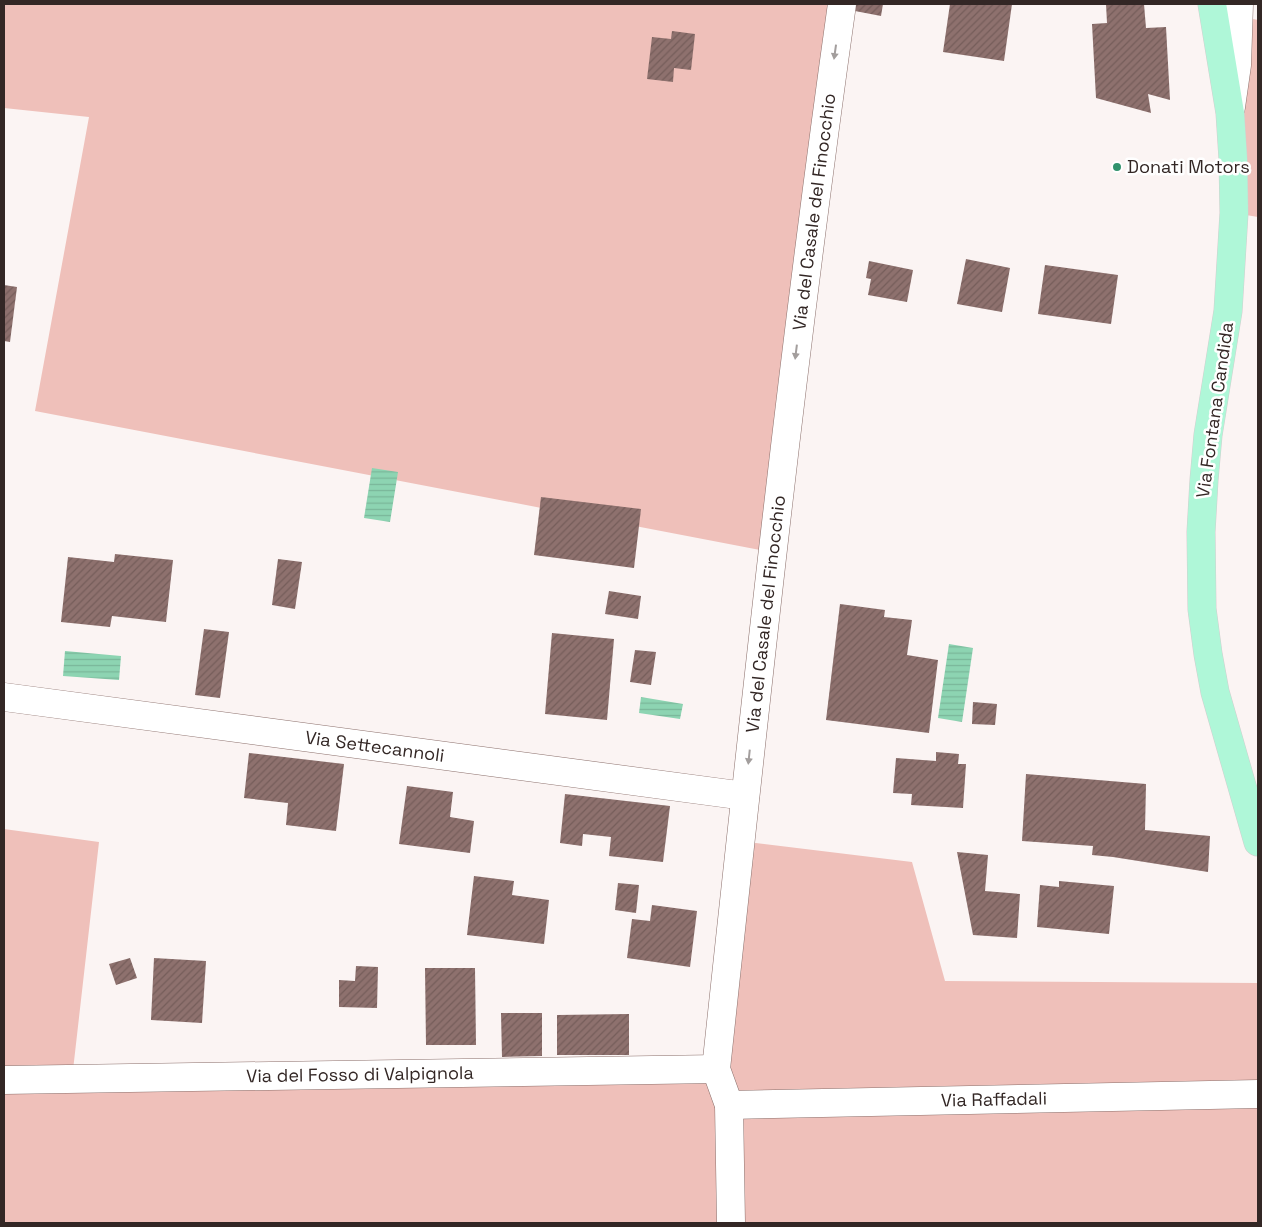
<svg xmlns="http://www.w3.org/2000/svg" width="1262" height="1227" font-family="'Space Grotesk',sans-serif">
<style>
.green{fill:#efc0ba}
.water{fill:url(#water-rules)}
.building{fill:url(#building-hatch)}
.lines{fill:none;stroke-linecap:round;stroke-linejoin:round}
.minor-casing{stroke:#8c706c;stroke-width:29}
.major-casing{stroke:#d2cfcf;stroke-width:29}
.minor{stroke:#fff;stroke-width:28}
.major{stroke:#aff7d8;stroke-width:28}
.oneway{fill:#a39e9d}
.poi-dot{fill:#31926c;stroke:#fff;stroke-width:2}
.labels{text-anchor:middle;stroke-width:5;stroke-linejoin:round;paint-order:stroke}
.poi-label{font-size:18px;fill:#332725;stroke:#fff;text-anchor:start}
.street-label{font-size:18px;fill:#332725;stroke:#fff}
</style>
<defs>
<pattern id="water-rules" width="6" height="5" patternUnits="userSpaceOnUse" patternTransform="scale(1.25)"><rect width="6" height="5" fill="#8dd4b2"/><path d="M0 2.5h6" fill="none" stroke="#7ab699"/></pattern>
<pattern id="building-hatch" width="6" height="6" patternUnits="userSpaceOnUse" patternTransform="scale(1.25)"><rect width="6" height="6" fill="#8e716e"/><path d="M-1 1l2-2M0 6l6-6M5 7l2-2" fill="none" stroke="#755d5a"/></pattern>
</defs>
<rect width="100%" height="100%" fill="#fbf4f3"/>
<g class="green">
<polygon points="4,4 842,4 771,552 35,411 89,117 4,108"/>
<polygon points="1214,11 1258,20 1258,217 1234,213"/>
<polygon points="4,829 99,842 72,1079 716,1069 740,841 912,862 945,981 1258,983 1258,1223 4,1223"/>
</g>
<g class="water">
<polygon points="372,468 398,472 390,522 364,518"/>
<polygon points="949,644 973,648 962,722 938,718"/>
<polygon points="65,651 121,656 119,680 63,676"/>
<polygon points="641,697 683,704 680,719 639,713"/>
</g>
<g class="building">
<polygon points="856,4 883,4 881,16 855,11"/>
<polygon points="950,4 1012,4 1004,61 943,52"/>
<polygon points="1106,4 1144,4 1146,28 1166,27 1170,100 1148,94 1151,113 1096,98 1092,24 1107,23"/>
<polygon points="672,31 695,34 691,70 674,68 673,82 647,79 652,37 671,39"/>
<polygon points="966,259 1010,268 1002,312 957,304"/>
<polygon points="869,261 913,270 907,302 868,295 871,279 866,278"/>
<polygon points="1045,265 1118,275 1111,324 1038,314"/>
<polygon points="4,285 17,287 10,342 4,341"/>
<polygon points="541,497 641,509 634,568 534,555"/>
<polygon points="115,554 173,560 166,622 112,616 110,627 61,622 68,557 114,562"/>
<polygon points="278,559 302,562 295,609 272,605"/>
<polygon points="609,591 641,596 638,619 605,614"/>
<polygon points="840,604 885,610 884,617 912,620 907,655 938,660 929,733 826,720"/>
<polygon points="204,629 229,632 220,698 195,695"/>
<polygon points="552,633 614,639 607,720 545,714"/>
<polygon points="635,650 656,652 651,685 630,682"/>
<polygon points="973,702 997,704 995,725 972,724"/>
<polygon points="936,752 959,754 958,764 966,764 963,808 911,805 912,794 893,793 896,758 936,761"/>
<polygon points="249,753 344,764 336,831 286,825 288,803 244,798"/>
<polygon points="1026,774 1146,784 1145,830 1210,836 1208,872 1113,857 1092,855 1093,846 1022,841"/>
<polygon points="407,786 453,792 450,817 474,821 470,853 399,844"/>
<polygon points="565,794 670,806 663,862 609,856 611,837 583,834 582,846 560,843"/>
<polygon points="957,852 988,855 985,891 1020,894 1017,938 973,935"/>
<polygon points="474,876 514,881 512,895 549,900 544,944 467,935"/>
<polygon points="1059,881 1114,886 1109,934 1037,927 1040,885 1059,887"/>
<polygon points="618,883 639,885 636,913 615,910"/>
<polygon points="652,905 697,911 690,967 627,958 632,919 650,921"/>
<polygon points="130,958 137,978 116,985 109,964"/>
<polygon points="154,958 206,961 202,1023 151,1020"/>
<polygon points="356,966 378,967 377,1008 339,1007 339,980 355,981"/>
<polygon points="425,968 475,968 476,1045 426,1045"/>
<polygon points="501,1013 542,1013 542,1056 502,1057"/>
<polygon points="629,1014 629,1055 557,1055 557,1015"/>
</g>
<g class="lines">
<g class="minor-casing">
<g id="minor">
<polyline points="1231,107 1237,65 1239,4"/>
<path id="s1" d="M4,697l741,99"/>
<path id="s2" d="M4,1080l712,-11"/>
<path id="s3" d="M729,1105l529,-11"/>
<path id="s4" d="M731,1223l-2,-118 -13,-36c38,-355 76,-711 126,-1065"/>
</g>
</g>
<g class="major-casing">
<polyline id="major" points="1212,4 1230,113 1233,159 1234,213 1228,311 1208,435 1204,480 1201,532 1202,609 1208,654 1215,692 1258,842"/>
</g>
<use href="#minor" class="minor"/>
<use href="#major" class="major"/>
</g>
<defs><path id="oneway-solid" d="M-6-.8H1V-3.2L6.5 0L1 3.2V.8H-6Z" transform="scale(1.25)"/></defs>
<g class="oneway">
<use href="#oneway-solid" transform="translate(835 52) rotate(98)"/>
<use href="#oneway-solid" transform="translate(796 352) rotate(97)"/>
<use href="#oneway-solid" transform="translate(749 757) rotate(96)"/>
</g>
<circle class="poi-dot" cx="1117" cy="167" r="5"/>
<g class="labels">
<g class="poi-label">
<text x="1127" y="173">Donati Motors</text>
</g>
<g class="street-label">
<text dy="6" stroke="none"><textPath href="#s4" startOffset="1019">Via del Casale del Finocchio</textPath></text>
<text transform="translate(1215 410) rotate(-82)" y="6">Via Fontana Candida</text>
<text dy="6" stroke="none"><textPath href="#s4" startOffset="614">Via del Casale del Finocchio</textPath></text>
<text dy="6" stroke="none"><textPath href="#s1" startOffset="374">Via Settecannoli</textPath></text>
<text dy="6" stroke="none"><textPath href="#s2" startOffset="356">Via del Fosso di Valpignola</textPath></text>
<text dy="6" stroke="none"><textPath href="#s3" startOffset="265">Via Raffadali</textPath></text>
</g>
</g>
<rect width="1262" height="1227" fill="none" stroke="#332725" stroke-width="10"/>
</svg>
